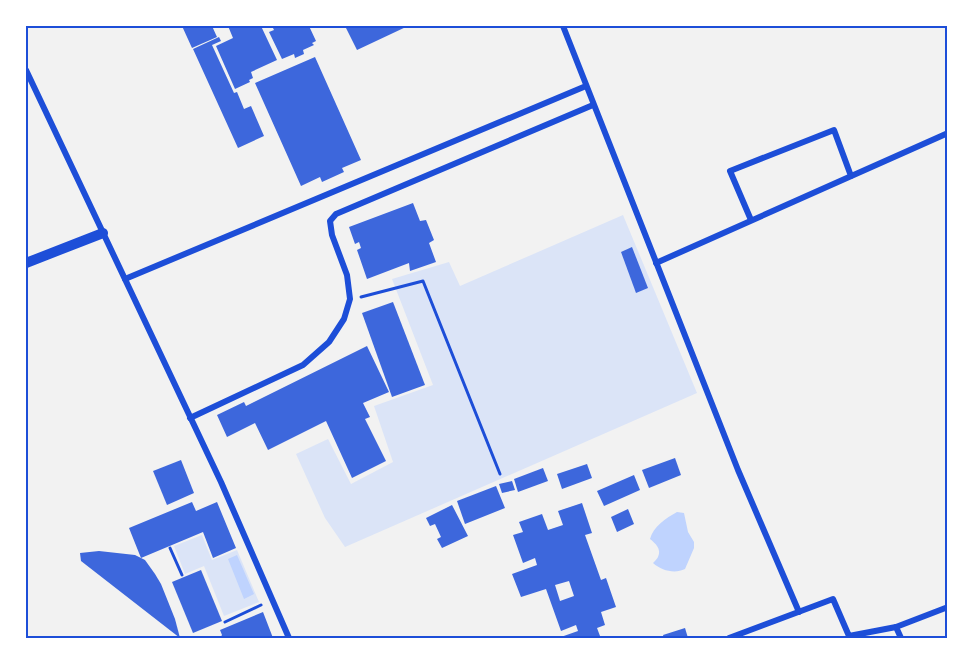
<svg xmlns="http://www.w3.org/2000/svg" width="973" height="664" font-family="'Nunito Sans',sans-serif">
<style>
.green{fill:#dbe4f7}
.water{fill:#bfd3fe}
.building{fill:#3d67dc;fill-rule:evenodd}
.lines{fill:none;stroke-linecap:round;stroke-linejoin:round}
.path{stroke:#1d4ed8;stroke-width:3}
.minor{stroke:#1d4ed8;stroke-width:6}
.tertiary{stroke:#1d4ed8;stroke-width:10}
.neatline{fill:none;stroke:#1d4ed8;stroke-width:2}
</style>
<rect width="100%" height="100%" fill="#f2f2f2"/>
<g class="green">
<polygon points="623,215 697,393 345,547 325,518 296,454 328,439 351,484 393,462 374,406 433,385 392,279 449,262 460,286"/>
<polygon points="202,535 212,560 237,550 259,602 224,616 204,566 185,574 174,546"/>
</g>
<g class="water">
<path d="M677,512l7,1 4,19 6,10v6l-9,21c-10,5 -23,2 -32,-6 2,-2 4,-4 5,-6 4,-8 -3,-14 -8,-18 3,-12 16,-21 27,-27z"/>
<polygon points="237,555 254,594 244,599 228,559"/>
</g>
<g class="building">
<polygon points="182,26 212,26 217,37 192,48"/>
<polygon points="228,26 261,26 277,60 251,72 253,78 249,80 250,82 235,89 216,46 233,38"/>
<polygon points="272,26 309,26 316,41 312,43 314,45 303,50 304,54 295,58 294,54 282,59 269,32 274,30"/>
<polygon points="345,26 408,26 357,50"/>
<polygon points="219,37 221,41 212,45 234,93 237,92 244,109 251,106 264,136 238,148 193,49"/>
<polygon points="315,57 361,160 342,168 344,172 322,182 320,177 301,186 255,83"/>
<polygon points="413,203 420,221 426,220 434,240 429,243 436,262 410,271 409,263 367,279 357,250 361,248 359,242 355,244 349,227"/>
<polygon points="632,247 648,288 636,293 621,252"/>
<polygon points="393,302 425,385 392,397 362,313"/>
<polygon points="367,346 389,392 363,403 370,417 365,419 386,461 352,478 326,421 268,450 255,423 227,437 217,415 244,402 246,406"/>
<polygon points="675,458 681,475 649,488 642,470"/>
<polygon points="181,460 194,493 167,505 153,471"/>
<polygon points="587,464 592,478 562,489 557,474"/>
<polygon points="543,468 548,481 518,492 514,479"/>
<polygon points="634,475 640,490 604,506 597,491"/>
<polygon points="512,481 515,490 502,493 499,484"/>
<polygon points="496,486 505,508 465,524 457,501"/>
<polygon points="192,502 196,511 217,502 236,548 213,558 203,532 141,558 129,528"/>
<path d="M582,503l10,30 -7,2 16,45 5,-2 10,29 -15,5 4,13 -8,3 3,8 -7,2h-35l20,-7 -2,-6 -15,6 -15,-42 -25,8 -9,-23 25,-9 -2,-7 -12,5 -10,-28 10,-3 -4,-10 23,-8 6,16 15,-5 -5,-14zM569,581l5,15 -14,5 -5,-16z"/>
<polygon points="452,505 468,536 442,548 437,539 441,537 435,524 430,526 426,518"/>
<polygon points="628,509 634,524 617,532 611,517"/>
<polygon points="99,551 135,555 145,560 155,574 161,584 175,619 180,638 81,561 80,553"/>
<polygon points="201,570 222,621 193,633 172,582"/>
<polygon points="263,612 273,638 220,638 222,635 220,630"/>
<polygon points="685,628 688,638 664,638 663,635"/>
</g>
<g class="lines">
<g class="path">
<polyline points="361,297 423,281 500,474"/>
<polyline points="170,548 182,575"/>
<polyline points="225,622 261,605"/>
</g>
<g class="minor">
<polyline points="563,26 738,470 799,612"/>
<polyline points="26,70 221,482 289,638"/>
<polyline points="751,220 730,171 834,130 851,176"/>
<polyline points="656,263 948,133"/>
<polyline points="125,279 586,86"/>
<polyline points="190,418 303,365 329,342 344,319 350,299 347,275 332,235 330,221 336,214 593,105"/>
<polyline points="896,627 901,638"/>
<polyline points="729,638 833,599 849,636 896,627 948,607"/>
</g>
<polyline class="tertiary" points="26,263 103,233"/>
</g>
<rect width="973" height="664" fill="none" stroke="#ffffff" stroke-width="54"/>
<rect x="27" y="27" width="919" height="610" class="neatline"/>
</svg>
